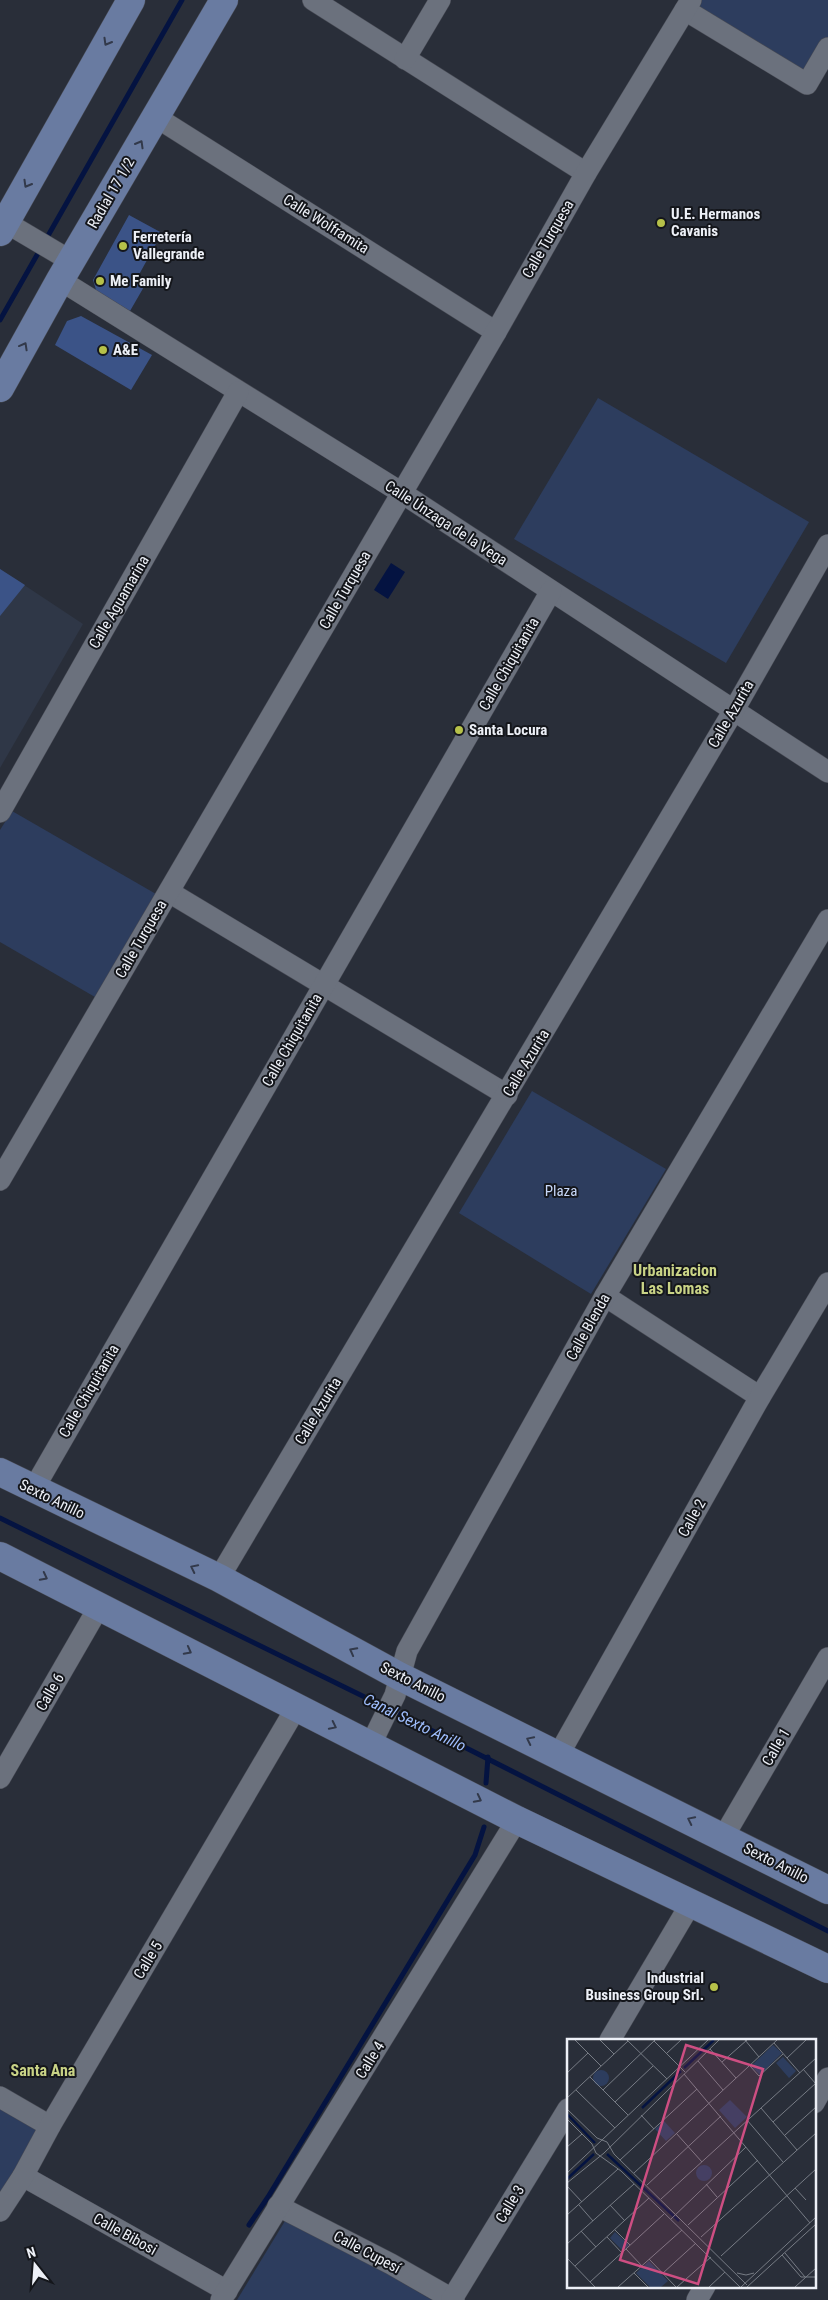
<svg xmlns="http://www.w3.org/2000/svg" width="828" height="2300" font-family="'Roboto Condensed',sans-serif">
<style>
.built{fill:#2f3747}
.green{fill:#2d3d5e}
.water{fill:#041341}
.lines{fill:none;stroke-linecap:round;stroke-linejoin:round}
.stream{stroke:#041341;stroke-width:5}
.building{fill:#3b5387}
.minor-casing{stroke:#474a54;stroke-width:22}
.major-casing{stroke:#474a54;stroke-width:29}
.minor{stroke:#6b717d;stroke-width:21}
.major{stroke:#697ba1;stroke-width:28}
.oneway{stroke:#32394a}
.poi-dot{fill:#b6c149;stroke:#14161b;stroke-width:2}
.labels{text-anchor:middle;stroke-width:4;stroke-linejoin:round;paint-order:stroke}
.street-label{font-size:15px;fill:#edf0f7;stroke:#14161b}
.poi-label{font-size:15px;font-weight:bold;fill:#edf0f7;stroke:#14161b;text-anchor:start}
.park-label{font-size:15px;fill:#c8d8f9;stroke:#14161b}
.neighbourhood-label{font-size:16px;font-weight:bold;fill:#c9d386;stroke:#14161b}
.water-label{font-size:16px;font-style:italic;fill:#9fbefe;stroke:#14161b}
.inset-river{fill:none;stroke:#041341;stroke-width:2.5}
.inset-road{fill:none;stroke:#777c85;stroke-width:1}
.view{fill:#cd4e82;fill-opacity:0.15;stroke:#cd4e82;stroke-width:2.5}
.inset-edge{fill:none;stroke:#edf0f7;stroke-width:2.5}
</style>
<rect width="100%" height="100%" fill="#292e39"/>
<polygon class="built" points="0,569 83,624 0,768"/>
<g class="green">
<polygon points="702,0 828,0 828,40 805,75 697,9"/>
<polygon points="598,398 809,522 726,663 514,539"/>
<polygon points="12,811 156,894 95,997 0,942 0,830"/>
<polygon points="532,1091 666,1169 591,1294 459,1213"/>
<polygon points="0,2104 40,2133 0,2197"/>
<polygon points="295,2220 432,2300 237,2300 285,2221"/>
</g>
<polygon class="water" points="391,563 405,572 388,599 374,590"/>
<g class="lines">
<g class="stream">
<polyline points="45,241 182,0"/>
<polyline points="0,320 41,248"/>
<polyline points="0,1518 383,1706"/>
<polyline points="393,1711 828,1931"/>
<polyline points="486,1783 488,1757"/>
<polyline points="249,2225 268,2197 475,1855 484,1827"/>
</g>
</g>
<g class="building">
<polygon points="129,215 162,233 136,280 145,285 130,311 97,293 93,280"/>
<polygon points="81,316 152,355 131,390 55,345 67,321"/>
<polygon points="0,569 25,585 0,616"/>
</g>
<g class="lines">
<g class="minor-casing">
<g id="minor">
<polyline points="313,0 586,173"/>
<polyline points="685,10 807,84 828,48"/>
<polyline points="405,59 440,0"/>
<polyline points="156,117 496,332"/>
<polyline points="0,219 71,261"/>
<polyline points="60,280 402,493 828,772"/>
<polyline points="0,812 238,392"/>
<polyline points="169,892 507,1095"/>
<polyline points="0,1180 496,332 586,173 691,0"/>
<polyline points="605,1296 760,1397"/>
<polyline points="33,1490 551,591"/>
<polyline points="219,1578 734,710 828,545"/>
<polyline points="371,1744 395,1695 407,1651 605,1296 828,920"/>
<polyline points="559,1754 760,1397 828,1283"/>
<polyline points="0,1778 100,1605"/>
<polyline points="724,1836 828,1658"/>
<polyline points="610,2040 691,1903"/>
<polyline points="0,2097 50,2126"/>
<polyline points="814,2103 828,2078"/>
<polyline points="23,2176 227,2291"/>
<polyline points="278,2206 391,2264 454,2300"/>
<polyline points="0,2211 23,2176 50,2126 296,1708"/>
<polyline points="452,2299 568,2109"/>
<polyline points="221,2300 517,1820"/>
<polyline points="697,2300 705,2286"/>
</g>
</g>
<g class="major-casing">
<g id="major">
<polyline points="0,232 131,0"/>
<polyline points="0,388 60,280 224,0"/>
<polyline points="0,1472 219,1578 399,1676 828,1890"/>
<polyline points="0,1556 517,1820 828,1969"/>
</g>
</g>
<use href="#minor" class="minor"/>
<use href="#major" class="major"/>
</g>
<defs><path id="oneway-chevron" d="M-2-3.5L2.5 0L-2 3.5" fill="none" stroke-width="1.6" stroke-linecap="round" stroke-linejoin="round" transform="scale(1.25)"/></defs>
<g class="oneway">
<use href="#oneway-chevron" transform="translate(107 42) rotate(120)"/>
<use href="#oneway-chevron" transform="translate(140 144) rotate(-60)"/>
<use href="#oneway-chevron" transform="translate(27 184) rotate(120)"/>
<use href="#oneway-chevron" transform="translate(24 346) rotate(-61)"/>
<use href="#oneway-chevron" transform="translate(194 1568) rotate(-154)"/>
<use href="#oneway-chevron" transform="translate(44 1577) rotate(27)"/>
<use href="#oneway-chevron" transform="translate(188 1651) rotate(28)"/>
<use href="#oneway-chevron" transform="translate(353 1651) rotate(-152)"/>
<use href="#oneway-chevron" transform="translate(333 1726) rotate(26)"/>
<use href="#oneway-chevron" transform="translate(530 1740) rotate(-154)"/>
<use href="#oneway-chevron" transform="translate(478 1799) rotate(27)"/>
<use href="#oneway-chevron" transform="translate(691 1820) rotate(-154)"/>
</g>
<g class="poi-dot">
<circle cx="661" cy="223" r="5"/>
<circle cx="123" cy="246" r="5"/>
<circle cx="100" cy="281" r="5"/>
<circle cx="103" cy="350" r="5"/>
<circle cx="459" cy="730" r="5"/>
<circle cx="714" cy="1987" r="5"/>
</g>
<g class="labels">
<g class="street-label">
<text transform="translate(111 193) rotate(-60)" y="5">Radial 17 1/2</text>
<text transform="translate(326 224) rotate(32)" y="5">Calle Wolframita</text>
<text transform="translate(548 239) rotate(-60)" y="5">Calle Turquesa</text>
<text transform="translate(446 523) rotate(33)" y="5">Calle Únzaga de la Vega</text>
<text transform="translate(345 590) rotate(-60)" y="5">Calle Turquesa</text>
<text transform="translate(119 602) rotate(-60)" y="5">Calle Aguamarina</text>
<text transform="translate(509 664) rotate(-60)" y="5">Calle Chiquitanita</text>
<text transform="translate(731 714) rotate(-60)" y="5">Calle Azurita</text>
<text transform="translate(141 939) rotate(-60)" y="5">Calle Turquesa</text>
<text transform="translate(292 1040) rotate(-60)" y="5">Calle Chiquitanita</text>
<text transform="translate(526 1063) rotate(-59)" y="5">Calle Azurita</text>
<text transform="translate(588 1327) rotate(-61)" y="5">Calle Blenda</text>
<text transform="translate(89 1391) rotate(-60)" y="5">Calle Chiquitanita</text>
<text transform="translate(318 1411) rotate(-59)" y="5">Calle Azurita</text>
<text transform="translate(52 1499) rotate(26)" y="5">Sexto Anillo</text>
<text transform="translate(692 1518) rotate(-61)" y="5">Calle 2</text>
<text transform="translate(413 1682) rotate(27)" y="5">Sexto Anillo</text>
<text transform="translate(50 1692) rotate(-60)" y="5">Calle 6</text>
<text transform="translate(776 1747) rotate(-60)" y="5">Calle 1</text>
<text transform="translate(776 1863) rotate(27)" y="5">Sexto Anillo</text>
<text transform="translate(148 1960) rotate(-59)" y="5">Calle 5</text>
<text transform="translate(370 2060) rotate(-58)" y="5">Calle 4</text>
<text transform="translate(510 2204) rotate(-59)" y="5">Calle 3</text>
<text transform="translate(125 2234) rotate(29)" y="5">Calle Bibosi</text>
<text transform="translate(367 2252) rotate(28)" y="5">Calle Cupesí</text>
</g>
<g class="poi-label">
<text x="671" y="219">U.E. Hermanos<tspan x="671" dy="17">Cavanis</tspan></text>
<text x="133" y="242">Ferretería<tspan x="133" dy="17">Vallegrande</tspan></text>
<text x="110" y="286">Me Family</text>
<text x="113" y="355">A&amp;E</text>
<text x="469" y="735">Santa Locura</text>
<text x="704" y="1983" text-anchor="end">Industrial<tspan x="704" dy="17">Business Group Srl.</tspan></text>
</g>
<g class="park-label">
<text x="561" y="1196">Plaza</text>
</g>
<g class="neighbourhood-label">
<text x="675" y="1276">Urbanizacion<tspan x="675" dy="18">Las Lomas</tspan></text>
<text x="43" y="2076">Santa Ana</text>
</g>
<g class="water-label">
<text transform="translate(415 1722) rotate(26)" y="6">Canal Sexto Anillo</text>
</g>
</g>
<g transform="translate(567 2039)">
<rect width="249" height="249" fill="#292e39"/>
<path d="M206,6l9,8 -22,22 -9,-9zM216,18l13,14 -7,7 -13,-15zM26 39a8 8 0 1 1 16 0a8 8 0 1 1-16 0ZM163,61l17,17 -12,11 -16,-18zM97,82l11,12 -9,8 -11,-12zM129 134a8 8 0 1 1 16 0a8 8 0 1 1-16 0ZM48,193l14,13 -6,6 -13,-13zM82,222l19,20 -7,6h-11l-14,-14z" fill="#2d3d5e"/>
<path class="inset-river" d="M117,29l30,-28M75,69l39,-37M0,75l28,29M40,115l72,67M0,140l27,-25"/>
<path class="inset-road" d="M8,1l26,26M33,1l14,14M60,1l40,39M178,1l14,17M87,2l31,31M207,4l26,30M143,10l26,29M100,14l14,-13M220,19l19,-18M131,22l25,29M155,23l25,-22M183,27l9,10 24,-22M236,30l13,15M0,34l21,-20M117,35l126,149M23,38l38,38M9,51l39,38M36,51l52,-50M0,59l61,-57M48,63l38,-36M194,69l36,42M0,70l30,29 10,4 7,12 133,131M74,76l13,14M0,80l25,25 4,9 25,18 119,116M180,81l36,42M206,83l43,-39M109,94l26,29M218,96l31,-28M0,108l15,-13M53,121l77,-71M0,134l141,-133M67,134l143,-133M0,144l37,-30 115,-113M139,145l11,13M80,146l74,-69M0,147l15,16M228,149l11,12M94,160l155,-141M12,166l14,16M43,166l15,16M0,176l51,-46M104,180l75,-72M121,186l70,-65M48,191l15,15M14,192l15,16M40,198l15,16M134,198l115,-104M0,205l67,-60M59,210l16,17M218,214l20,24M215,216l19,22h15M154,217l95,-87M0,219l28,29M82,220l27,28M8,227l74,-68M67,234l14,14M96,234l33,-30M170,234l9,2 8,-2M23,243l74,-68M51,248l64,-57M110,248l34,-30M142,248l16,-15M174,248l75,-70M180,248l69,-63M228,248l21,-19"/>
<path class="view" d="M119,6l77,24 -65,215 -78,-24z"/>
<rect width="249" height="249" class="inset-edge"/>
</g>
<g transform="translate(35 2265) rotate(343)" stroke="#14161b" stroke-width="4" paint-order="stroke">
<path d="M0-4L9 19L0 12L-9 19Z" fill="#edf0f7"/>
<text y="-8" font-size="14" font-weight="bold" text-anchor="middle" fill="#edf0f7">N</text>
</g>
</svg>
